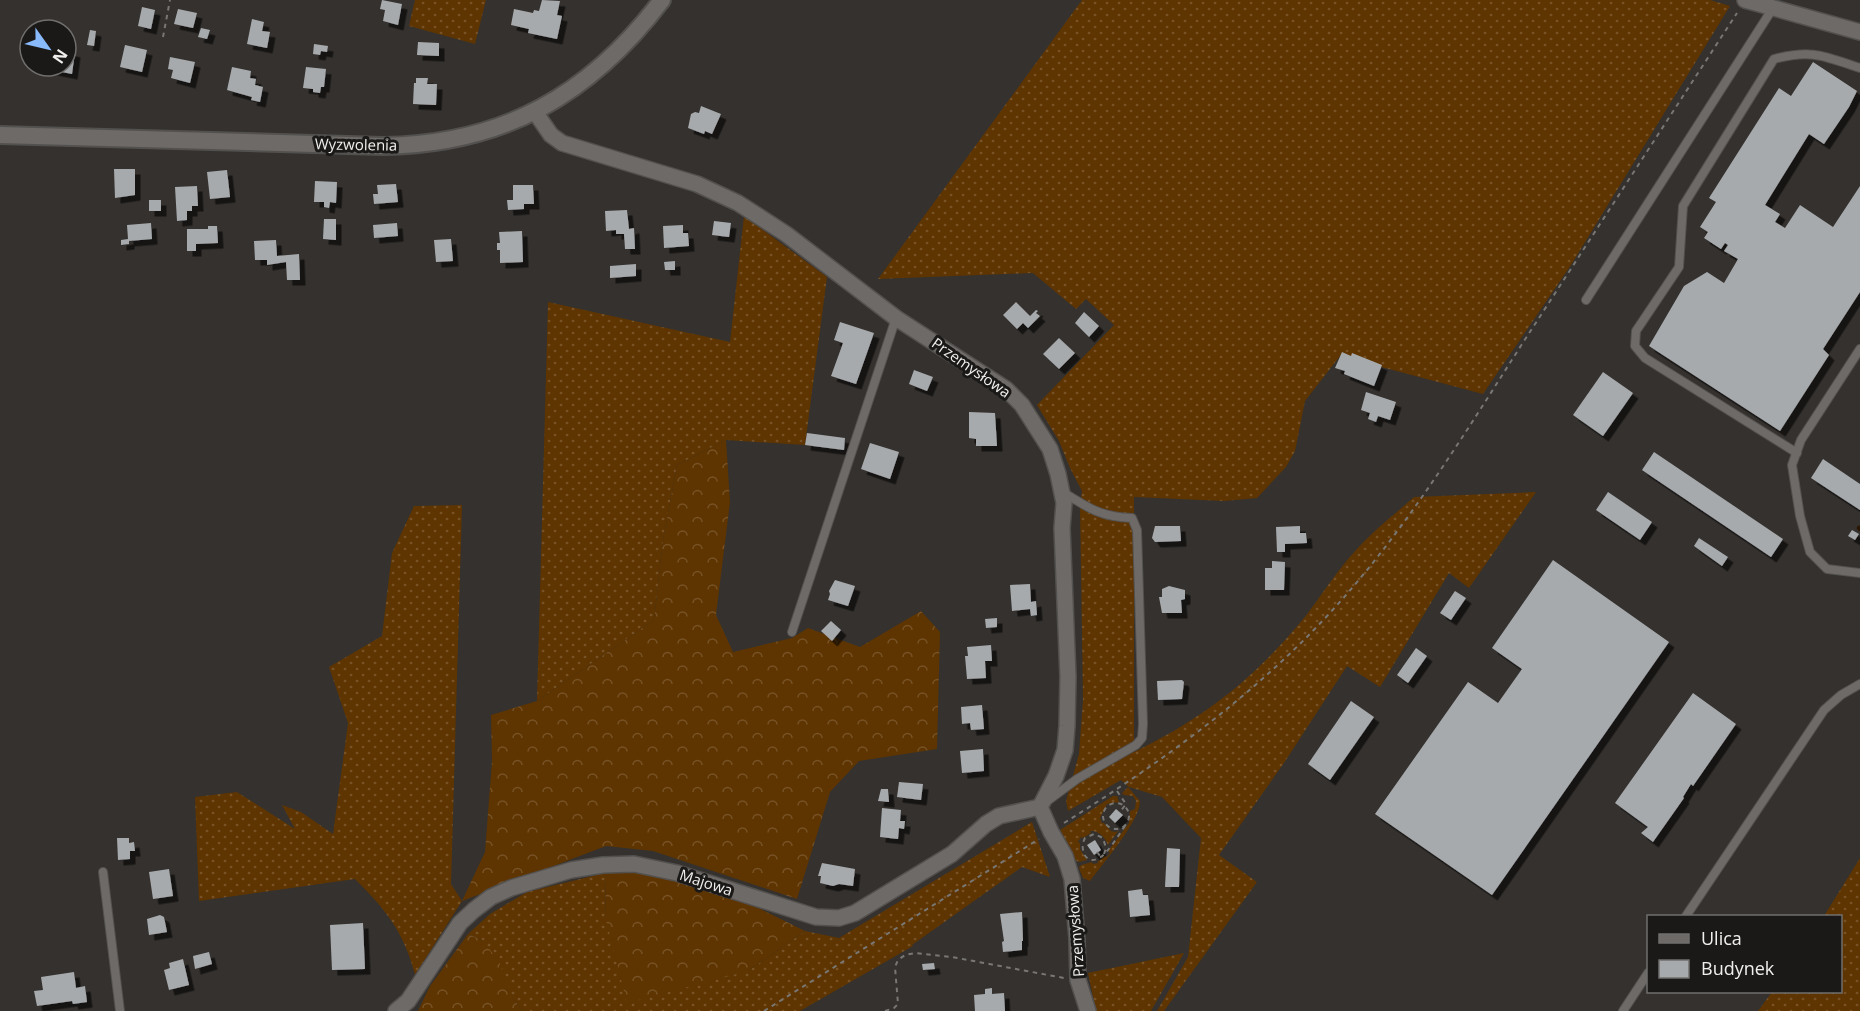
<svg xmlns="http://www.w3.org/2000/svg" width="1860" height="1011" font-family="'Open Sans',sans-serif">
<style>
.grass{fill:url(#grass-dots)}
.forest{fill:url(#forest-crowns)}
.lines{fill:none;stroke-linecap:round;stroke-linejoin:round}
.stream{stroke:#2a1603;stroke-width:4.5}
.building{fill:#a7aaad;filter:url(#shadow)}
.service-casing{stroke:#53514f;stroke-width:10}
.minor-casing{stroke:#53514f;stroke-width:18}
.tertiary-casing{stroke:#53514f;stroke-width:20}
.path{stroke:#797774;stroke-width:2;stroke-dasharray:4.5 4.5;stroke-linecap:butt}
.service{stroke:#6e6a67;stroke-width:8}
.minor{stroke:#6e6a67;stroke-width:15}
.tertiary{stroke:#6e6a67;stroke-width:16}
.labels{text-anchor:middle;stroke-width:6;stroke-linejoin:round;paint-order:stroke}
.street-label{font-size:15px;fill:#f1efed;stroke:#1a1918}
</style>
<defs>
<pattern id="grass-dots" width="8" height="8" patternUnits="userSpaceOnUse" patternTransform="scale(1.5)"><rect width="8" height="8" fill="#5e3400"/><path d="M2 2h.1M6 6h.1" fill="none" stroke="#765226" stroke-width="1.8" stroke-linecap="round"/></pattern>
<pattern id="forest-crowns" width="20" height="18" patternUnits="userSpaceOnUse" patternTransform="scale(1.5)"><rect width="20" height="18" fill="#5e3400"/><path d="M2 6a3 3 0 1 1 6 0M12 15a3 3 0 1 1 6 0" fill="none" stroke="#765226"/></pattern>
<filter id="shadow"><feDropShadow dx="5.5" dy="5.5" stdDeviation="0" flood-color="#0009"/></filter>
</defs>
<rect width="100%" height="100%" fill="#34312e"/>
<g class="grass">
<polygon points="415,0 486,0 475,44 409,26"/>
<path d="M1082,0h628l20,6 -159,259 -88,129 -143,-38 -35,45 -10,50 -9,16 -29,31 -33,3 -90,-4v255c70,-34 120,-73 170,-134 18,-23 33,-48 53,-69 17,-19 38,-35 57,-52l122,-5 -67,96 -20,-15 -69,114 -33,-21 -63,97 -65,92 38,27 -93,129h-7l31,-54 13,-119 -39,-41 -33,-10 -8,-7 -53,31 -2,-10 13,-47 4,-54 -3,-194 2,-15 -12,-23 -11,-27 -22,-36 77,-80 -28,-26 -10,10 -43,-36 -155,6z"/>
<polygon points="744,216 827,277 805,445 726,440 677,465 663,540 654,620 537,701 548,302 730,342"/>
<path d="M462,505l-11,379 11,17 -47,74c-11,-43 -29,-65 -60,-96l-156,22 -4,-104 42,-5 58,37 -13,-24 19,7 32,22 15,-111 -19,-56 53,-31 10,-83 22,-47z"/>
<path d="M1128,787l12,14c0,20 -37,62 -50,80l-7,-3 -4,-10 2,-3 11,-3 1,2 5,-1v-2l7,-5 2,1 3,-4 -2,-2 21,-28 1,-12 5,-2 1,-8 -3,-5 -9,-1 -2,-2z"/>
<path d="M1113,796h4l2,6 -12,2 -7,14 2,5h2l7,8 5,1 3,-2 -11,15c-3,-8 -10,-15 -18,-14l1,2 -8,5 -2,-1 -3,5 2,1v6l7,11 -8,2 -4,-2 -15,-30z"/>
<polygon points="1032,822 1050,877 1022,867 912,945 913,946 800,1011 523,1011 513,999 482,940 468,934 490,914 527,892 605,873 606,920 748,971 805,931 839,938"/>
<polygon points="1860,858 1860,1011 1758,1011 1772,992 1840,992 1840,916 1824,916"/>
<polygon points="1184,953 1151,1011 1096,1011 1088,973"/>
</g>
<g class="forest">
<polygon points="726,440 730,502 716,615 733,652 792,638 808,628 860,647 921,611 940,632 937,749 859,761 830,792 797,899 653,851 606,846 462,901 485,852 492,761 491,715 537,701 654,620 663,540 677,465"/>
<polygon points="626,867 724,891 805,931 748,971 627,1003 606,920 605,873"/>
<polygon points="468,934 482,940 499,961 513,999 523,1011 418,1011 430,986"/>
</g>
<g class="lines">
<polyline class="stream" points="1859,528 1860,529"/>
</g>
<g class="building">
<polygon points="382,0 402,4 398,25 383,21 385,10 380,9"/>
<polygon points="542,0 560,1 557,15 562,16 557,39 528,33 529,29 511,25 514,9 533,13 534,10 539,11"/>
<polygon points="142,7 155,10 151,29 138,26"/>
<polygon points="178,9 197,13 193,28 174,24"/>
<polygon points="252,19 264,22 262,31 270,32 267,48 247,44"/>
<polygon points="201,28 210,30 207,39 198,37"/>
<polygon points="90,30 96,31 94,46 87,45"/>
<polygon points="418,42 439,43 439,56 417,55"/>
<polygon points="314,44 328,46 327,52 321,51 320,55 313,54"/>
<polygon points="125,45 147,50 142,72 120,67"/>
<polygon points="66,50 75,52 72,74 47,69 48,66 66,66"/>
<polygon points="170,57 195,62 190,83 171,78 173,70 168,69"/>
<polygon points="1813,62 1857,91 1849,107 1824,144 1809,134 1765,205 1780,214 1775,222 1785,228 1800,205 1833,227 1860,186 1860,292 1823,349 1829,355 1780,431 1649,346 1684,286 1707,272 1724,283 1738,259 1724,251 1728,245 1725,243 1721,249 1704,238 1708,232 1700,227 1716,202 1709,198 1779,88 1791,96"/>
<polygon points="232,67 251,71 250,78 256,79 255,85 263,87 260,102 251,100 252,97 227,90"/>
<polygon points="306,67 326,69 324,87 321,87 320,93 313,92 313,89 303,88"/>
<polygon points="416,78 428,78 427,84 437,84 436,105 413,104 414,83 416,83"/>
<polygon points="701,106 721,114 712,134 705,131 704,134 688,128 691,114 695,112 699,113"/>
<polygon points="114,169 135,169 135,195 115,198"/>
<polygon points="227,170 230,197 210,199 207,172"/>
<polygon points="315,181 337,182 336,203 330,202 329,208 324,207 324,202 314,202"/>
<polygon points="396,184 398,202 374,204 373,194 378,194 377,185"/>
<polygon points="513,185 533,185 534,204 524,204 524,209 508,210 507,200 513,200"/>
<polygon points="197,186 198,206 192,206 192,211 187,211 187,220 177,221 175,187"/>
<rect x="149" y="200" width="12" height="11"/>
<polygon points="627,210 629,229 634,228 635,249 625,249 624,234 616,234 616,230 606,231 605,211"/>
<polygon points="324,219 336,219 336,240 323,239"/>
<polygon points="714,221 731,223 729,237 712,235"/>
<polygon points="151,223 152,239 129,241 129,244 121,245 121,240 128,239 127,225"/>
<polygon points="397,223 398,236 374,238 373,225"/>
<polygon points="683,225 683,233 688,233 689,246 664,248 663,226"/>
<polygon points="208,226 217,226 218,243 196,244 196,251 187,251 187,229 208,229"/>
<polygon points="522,231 523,262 500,263 500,250 497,250 497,243 500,243 499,232"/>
<polygon points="451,239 453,261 436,262 434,240"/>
<polygon points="276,240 277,256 299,254 300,280 287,280 286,262 267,265 267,260 255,260 254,241"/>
<polygon points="675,261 675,270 665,270 664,262"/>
<polygon points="636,264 636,276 610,278 610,266"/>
<polygon points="1016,302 1030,316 1036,310 1038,311 1036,313 1040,316 1028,328 1023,323 1017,329 1003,315"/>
<polygon points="1084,312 1099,326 1089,337 1075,323"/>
<polygon points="840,322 874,333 856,384 831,376 843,343 834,340"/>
<polygon points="1059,338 1075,353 1059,369 1043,354"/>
<polygon points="1342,352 1351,356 1352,353 1382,365 1374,386 1344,374 1345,371 1335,368"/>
<polygon points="914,370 933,377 927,391 909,384"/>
<polygon points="1603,372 1633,393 1603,436 1573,415"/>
<polygon points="1366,392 1396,402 1390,420 1378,416 1376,422 1368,419 1370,413 1361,410"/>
<polygon points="969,412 995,413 997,446 976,446 976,439 969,438"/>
<polygon points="807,433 845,438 844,450 805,445"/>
<polygon points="870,443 899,452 890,479 861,469"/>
<polygon points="1654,452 1783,539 1771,557 1642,470"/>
<polygon points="1823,459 1860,484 1860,510 1811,478"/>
<polygon points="1608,492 1652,522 1640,540 1596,510"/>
<polygon points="1155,526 1180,526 1181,541 1155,542 1152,538"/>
<polygon points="1300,526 1300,533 1306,533 1307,543 1285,544 1285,552 1277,552 1276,527"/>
<polygon points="1852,530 1859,534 1855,540 1848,536"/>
<polygon points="1699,538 1728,557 1722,566 1694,546"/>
<polygon points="1553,560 1669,642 1492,895 1375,814 1468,682 1498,703 1522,669 1492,648"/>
<polygon points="1272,561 1285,562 1284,590 1265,590 1265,568 1272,568"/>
<polygon points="835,580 855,586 848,606 828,600 830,594 829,591"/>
<polygon points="1030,584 1031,602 1036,601 1037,615 1031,616 1030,609 1012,611 1010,585"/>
<polygon points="1169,586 1185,590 1185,599 1181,600 1182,613 1162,613 1159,597 1162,597 1162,589"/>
<polygon points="1455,591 1466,598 1451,620 1440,613"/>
<polygon points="997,618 997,627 986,628 985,619"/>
<polygon points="831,621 841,630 832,641 821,631"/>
<polygon points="991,645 992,661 985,661 986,678 967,679 965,656 968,656 967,647"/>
<polygon points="1416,648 1427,656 1408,683 1397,675"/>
<polygon points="1182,680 1184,682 1182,699 1158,700 1157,681"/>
<polygon points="1693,693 1736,724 1693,786 1691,784 1683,797 1684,798 1653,842 1641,833 1648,827 1615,803"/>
<polygon points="1351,701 1374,717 1330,780 1308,764"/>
<polygon points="982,705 984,729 971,730 970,723 962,724 961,707"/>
<polygon points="983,749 984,771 962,773 960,751"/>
<polygon points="899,782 923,784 921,800 897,797"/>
<polygon points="881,789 888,789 889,802 878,801"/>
<polygon points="882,808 901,810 900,821 905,821 904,829 899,828 898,839 880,837"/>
<polygon points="1116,809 1123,815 1115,823 1109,817"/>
<polygon points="117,838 129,838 129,843 134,842 135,851 130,851 130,859 118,860"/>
<polygon points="1095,840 1101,850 1094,855 1087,845"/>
<polygon points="1167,848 1180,849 1179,887 1165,887"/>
<polygon points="822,863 855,869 853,886 839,884 833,886 820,883 821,876 818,876"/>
<polygon points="169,869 173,896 153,899 149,872"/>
<polygon points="1142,889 1143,895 1148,895 1150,915 1130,917 1128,891"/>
<polygon points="1022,912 1023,941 1022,941 1022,950 1003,952 1002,942 1004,941 1000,914"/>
<polygon points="160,915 164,917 167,932 149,935 147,919"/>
<polygon points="363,923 365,969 332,970 330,925"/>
<polygon points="209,952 212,964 195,969 193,956"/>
<polygon points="183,959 189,985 169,990 164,970 170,968 169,963"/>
<polygon points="934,963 935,969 923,970 922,964"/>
<polygon points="74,972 76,988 85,986 87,1002 73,1004 72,1001 37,1006 34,991 43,990 41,977"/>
<polygon points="992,988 992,994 1004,993 1005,1011 975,1011 974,995 985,994 985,989"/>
</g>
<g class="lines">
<g class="service-casing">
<g id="service">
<polyline points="1586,300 1773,8"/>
<polyline points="1860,349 1801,440 1792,465 1800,516 1810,552 1827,569 1860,573"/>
<path d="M1797,453l-152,-95 -10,-12 1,-15 43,-64 4,-61 91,-147c38,-10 50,-3 86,9"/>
<polyline points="792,632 896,318"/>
<path d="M1046,802l31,-23 59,-34 6,-7 1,-14 -6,-194 -5,-12c-31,-1 -44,-10 -69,-26"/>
<polyline points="103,872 120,1011"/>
<polyline points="1686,916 1824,710 1841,695 1860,684"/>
<polyline points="1623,1011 1648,973"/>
</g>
</g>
<g class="minor-casing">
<g id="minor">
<polyline points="1745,0 1860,32"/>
<polyline points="535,112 551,135 562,143 697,184 738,203 786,234 896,318 1006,389 1022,405 1050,449 1058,474 1064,503 1062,528 1068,677 1067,726 1065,750 1056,776 1040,807 1051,832 1065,856 1072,879 1077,939 1078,980 1088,1011"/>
<polyline points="396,1011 408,1001 460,923 474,910 491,897 511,888 571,870 603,865 634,864 677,873 816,917 839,918 855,913 952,854 986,824 999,816 1040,807"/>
</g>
</g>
<g class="tertiary-casing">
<path id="tertiary" d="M0,135l383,11c121,-2 207,-51 279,-146"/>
</g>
<g class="path">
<polyline points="163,37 170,0"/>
<polyline points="1117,791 1126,804 1120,812"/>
<circle cx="1116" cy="816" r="13"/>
<path d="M1064,823c96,-60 187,-125 264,-208 77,-83 135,-179 196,-274 71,-109 142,-219 213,-328"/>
<polyline points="1097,852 1101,857"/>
<path d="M1104,854l2,-6 -3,-10 -9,-4 -9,4c-6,10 0,28 14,20 9,-4 22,-27 28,-35"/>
<polyline points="764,1011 1039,839"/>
<polyline points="885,1011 894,1008 898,1004 895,967 898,960 905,955 915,953 952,957 1064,978"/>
</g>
<use href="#service" class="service"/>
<use href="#minor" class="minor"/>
<use href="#tertiary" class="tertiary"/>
</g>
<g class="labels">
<g class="street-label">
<text transform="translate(356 145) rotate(1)" y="5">Wyzwolenia</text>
<text transform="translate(971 368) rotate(35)" y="5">Przemysłowa</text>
<text transform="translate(706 883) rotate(18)" y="5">Majowa</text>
<text transform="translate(1076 931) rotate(-94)" y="5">Przemysłowa</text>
</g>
</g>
<rect x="1647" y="915" width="195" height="78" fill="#1a1918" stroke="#706f6d" stroke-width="1.5"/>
<rect x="1659" y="934" width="30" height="9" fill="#6e6a67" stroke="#706f6d" stroke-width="1.5"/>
<text x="1701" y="945" font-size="18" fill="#f1efed">Ulica</text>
<rect x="1659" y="960" width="30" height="18" fill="#a7aaad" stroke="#706f6d" stroke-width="1.5"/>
<text x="1701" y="975" font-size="18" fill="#f1efed">Budynek</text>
<g transform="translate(48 48) rotate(124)"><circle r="28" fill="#1a1918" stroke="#706f6d" stroke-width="1.5"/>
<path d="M0-4.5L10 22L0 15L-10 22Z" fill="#88bafc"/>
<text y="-9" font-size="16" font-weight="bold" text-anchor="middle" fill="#f1efed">N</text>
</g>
</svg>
